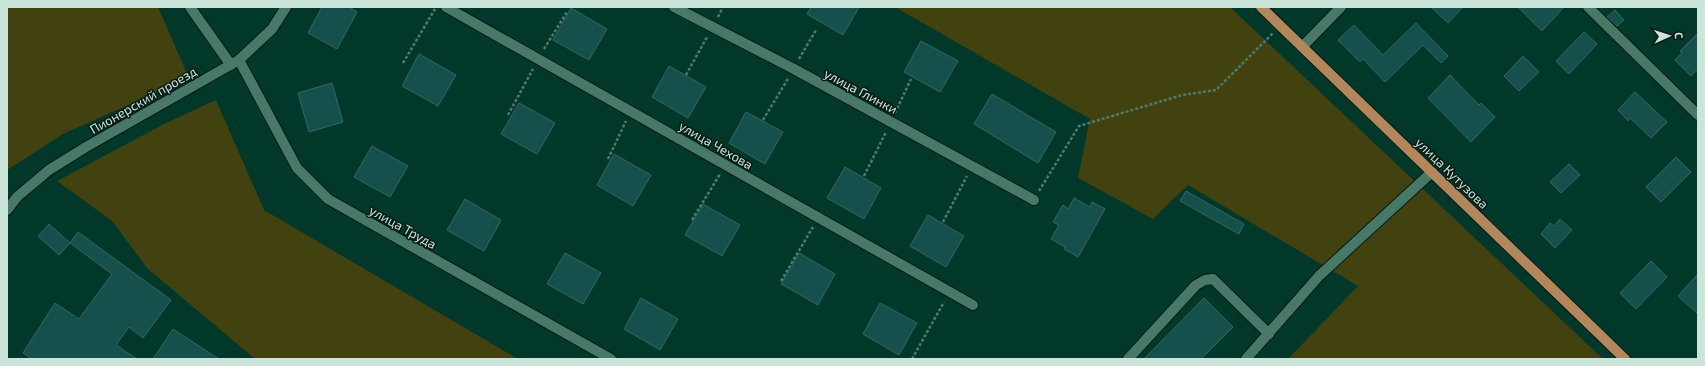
<svg xmlns="http://www.w3.org/2000/svg" width="1705" height="366" font-family="'Exo 2',sans-serif">
<style>
.green{fill:#414210}
.building{fill:#16504d;stroke:#306865}
.lines{fill:none;stroke-linecap:round;stroke-linejoin:round}
.minor-casing{stroke:#031c14;stroke-width:12}
.major-casing{stroke:#031c14;stroke-width:12}
.path{stroke:#4f7a6e;stroke-width:2.5;stroke-dasharray:3 2;stroke-linecap:butt}
.minor{stroke:#487968;stroke-width:10}
.major{stroke:#b1875b;stroke-width:10}
.labels{text-anchor:middle;stroke-width:3;stroke-linejoin:round;paint-order:stroke}
.street-label{font-size:13px;fill:#cce5db;stroke:#071b15}
</style>
<rect width="100%" height="100%" fill="#01382a"/>
<g class="green">
<polygon points="7,7 158,7 189,78 63,134 7,170"/>
<polygon points="895,7 1230,7 1603,359 1288,359 1358,286 1188,185 1153,219 1078,178 1090,119"/>
<polygon points="216,100 264,210 518,359 255,359 147,268 112,221 57,181 166,123"/>
</g>
<g class="building">
<polygon points="322,7 349,7 357,12 337,49 308,33"/>
<polygon points="811,7 859,7 843,35 807,14"/>
<polygon points="1431,7 1463,7 1448,23"/>
<polygon points="1518,7 1564,7 1542,31"/>
<polygon points="571,8 607,29 589,60 553,40"/>
<polygon points="1615,10 1624,20 1617,26 1607,17"/>
<polygon points="1416,23 1448,56 1441,63 1423,45 1385,82 1363,59 1360,62 1338,40 1354,25 1383,55"/>
<polygon points="1584,32 1597,44 1569,74 1556,61"/>
<polygon points="1698,33 1698,69 1691,76 1675,60 1682,53 1680,51"/>
<polygon points="921,41 958,61 940,92 904,72"/>
<polygon points="419,54 456,75 438,106 402,86"/>
<polygon points="1523,56 1539,72 1519,91 1504,76"/>
<polygon points="669,66 706,87 688,118 652,97"/>
<polygon points="1450,75 1479,105 1481,103 1495,117 1471,142 1428,98"/>
<polygon points="332,83 343,122 309,132 298,93"/>
<polygon points="1635,92 1667,122 1651,138 1630,118 1628,121 1618,110"/>
<polygon points="992,94 1056,132 1038,163 974,124"/>
<polygon points="519,103 555,123 537,154 501,134"/>
<polygon points="746,112 783,132 765,164 729,143"/>
<polygon points="372,146 408,166 390,197 354,177"/>
<polygon points="614,154 651,175 633,206 597,185"/>
<polygon points="1676,157 1691,172 1661,202 1646,187"/>
<polygon points="1569,164 1580,175 1561,193 1550,182"/>
<polygon points="845,167 881,188 864,219 827,198"/>
<polygon points="1186,191 1244,224 1239,234 1180,201"/>
<polygon points="1074,198 1090,207 1092,202 1105,209 1078,257 1064,249 1065,247 1051,239 1059,225 1053,222 1063,205 1068,209"/>
<polygon points="465,199 501,220 484,251 447,230"/>
<polygon points="703,204 740,225 722,256 685,235"/>
<polygon points="928,215 964,236 946,267 910,246"/>
<polygon points="1560,219 1572,230 1555,248 1541,234 1550,223 1554,226"/>
<polygon points="49,224 70,243 59,255 38,236"/>
<polygon points="78,232 171,300 143,338 129,327 116,345 137,359 32,359 23,353 55,303 79,319 112,274 70,243"/>
<polygon points="565,253 601,273 583,304 547,284"/>
<polygon points="799,253 835,274 818,305 781,284"/>
<polygon points="1651,261 1667,277 1636,309 1620,293"/>
<polygon points="1698,274 1698,314 1678,296"/>
<polygon points="641,298 678,319 660,350 624,329"/>
<polygon points="1204,298 1233,327 1201,359 1144,359"/>
<polygon points="880,303 917,323 899,355 863,334"/>
<polygon points="173,329 219,359 153,359"/>
</g>
<g class="lines">
<g class="minor-casing">
<g id="minor">
<polyline points="190,7 231,65"/>
<polyline points="446,7 973,305"/>
<polyline points="674,7 794,69 1034,200"/>
<polyline points="1588,7 1698,115"/>
<polyline points="1302,47 1341,7"/>
<polyline points="239,60 297,168 328,199 611,359"/>
<polyline points="7,210 17,197 49,170 86,147 239,60 272,29 286,7"/>
<polyline points="1128,359 1196,285 1205,280 1213,279 1269,334"/>
<polyline points="1246,359 1319,276 1432,172"/>
</g>
</g>
<g class="major-casing">
<polyline id="major" points="1261,7 1625,359"/>
</g>
<g class="path">
<polyline points="718,17 723,7"/>
<polyline points="544,49 567,12"/>
<polyline points="799,59 816,30"/>
<polyline points="403,63 435,9"/>
<polyline points="686,75 707,37"/>
<polyline points="895,113 911,79"/>
<polyline points="508,115 533,69"/>
<polyline points="763,120 789,77"/>
<polyline points="608,159 626,121"/>
<polyline points="864,176 886,132"/>
<polyline points="1039,191 1079,126 1182,95 1216,90 1273,33"/>
<polyline points="692,220 720,174"/>
<polyline points="943,222 967,176"/>
<polyline points="781,281 813,227"/>
<polyline points="912,359 944,302"/>
</g>
<use href="#minor" class="minor"/>
<use href="#major" class="major"/>
</g>
<g class="labels">
<g class="street-label">
<text transform="translate(861 91) rotate(28)" y="5">улица Глинки</text>
<text transform="translate(143 100) rotate(-30)" y="5">Пионерский проезд</text>
<text transform="translate(716 145) rotate(30)" y="5">улица Чехова</text>
<text transform="translate(1452 173) rotate(44)" y="5">улица Кутузова</text>
<text transform="translate(403 227) rotate(29)" y="5">улица Труда</text>
</g>
</g>
<rect width="1705" height="366" fill="none" stroke="#cce5db" stroke-width="16"/>
<g transform="translate(1669 36) rotate(87)" stroke="#071b15" stroke-width="3" paint-order="stroke">
<path d="M0-3L7 15L0 10L-7 15Z" fill="#cce5db"/>
<text y="-6" font-size="11" font-weight="bold" text-anchor="middle" fill="#cce5db">С</text>
</g>
</svg>
